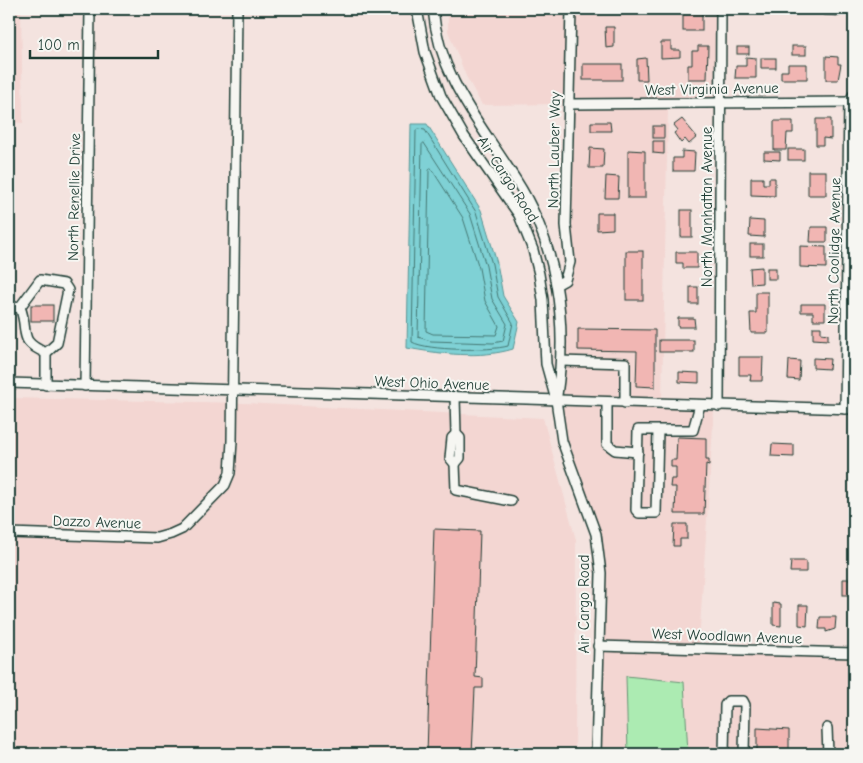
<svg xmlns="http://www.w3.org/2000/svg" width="863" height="763" font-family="'Comic Neue',sans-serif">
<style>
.built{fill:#f3d6d2}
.green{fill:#acebb2;stroke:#669473}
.water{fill:#7fd1d5;stroke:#599695}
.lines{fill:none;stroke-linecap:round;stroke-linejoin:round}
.shore{stroke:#457874;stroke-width:1}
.building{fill:#f1b6b3;stroke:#1f3d34}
.minor-casing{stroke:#1f3d34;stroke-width:12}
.minor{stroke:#f6f6f2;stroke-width:9}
.labels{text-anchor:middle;stroke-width:4;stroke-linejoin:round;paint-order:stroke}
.street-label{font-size:15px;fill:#1f3d34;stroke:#f6f6f2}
</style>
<rect width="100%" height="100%" fill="#f4e3df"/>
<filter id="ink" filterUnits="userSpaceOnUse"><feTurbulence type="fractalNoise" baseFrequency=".02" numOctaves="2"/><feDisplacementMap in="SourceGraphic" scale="10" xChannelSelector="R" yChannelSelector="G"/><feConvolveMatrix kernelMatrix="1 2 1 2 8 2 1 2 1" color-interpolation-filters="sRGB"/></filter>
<g filter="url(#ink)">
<g class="built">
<polygon points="9,9 21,9 23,123 9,122"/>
<polygon points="448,9 567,9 565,104 482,105 466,76 448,31"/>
<polygon points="576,9 717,9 717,97 574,99"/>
<polygon points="668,108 662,399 561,396 566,365 562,299 564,221 572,220 574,109"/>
<polygon points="9,398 245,403 543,418 576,540 575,754 9,754"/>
<polygon points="561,406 714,410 699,644 603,641 603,548 566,440"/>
<polygon points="602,651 854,658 854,754 688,754 684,682 626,677 628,754 601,754"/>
</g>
<polygon class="green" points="626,676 684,682 688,754 628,754"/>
<path class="water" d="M411,124h16l54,86 16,53 6,33 16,26 -6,27c-33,10 -72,5 -106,-1z"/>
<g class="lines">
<g class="shore">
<path d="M418,129l7,1 51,82 16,52 6,33 15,26 -5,23c-18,5 -80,5 -96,-4l4,-211z"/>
<polygon points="424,143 470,214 486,266 492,299 507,324 503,341 493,343 431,341 418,337 422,145"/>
<polygon points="431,168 463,218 479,268 485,301 499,326 496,335 433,334 426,331 429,171"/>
</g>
</g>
<g class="building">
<polygon points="825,9 840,9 840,16 824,15"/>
<rect x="683" y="13" width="19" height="18"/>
<polygon points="605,27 614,27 614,47 606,48"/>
<polygon points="661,42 671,42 671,50 680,50 680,57 661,58"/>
<polygon points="698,46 708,46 707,79 688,79 688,65 692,65 692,51 698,51"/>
<rect x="792" y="46" width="14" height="9"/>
<rect x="737" y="47" width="12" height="7"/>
<polygon points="826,56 838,57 838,64 841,64 838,80 826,80"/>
<polygon points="746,57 756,58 756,78 735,78 736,66 746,66"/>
<polygon points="646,58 647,80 637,80 637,59"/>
<rect x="761" y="58" width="15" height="10"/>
<rect x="583" y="64" width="39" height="16"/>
<polygon points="788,64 807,64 807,79 781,79 781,71 788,71"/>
<polygon points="682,119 697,137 689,144 685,139 681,143 674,133 678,130 674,125"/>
<polygon points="816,119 831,119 831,139 823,138 823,145 816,145"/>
<polygon points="774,121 793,121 793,133 787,133 786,150 774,150"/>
<polygon points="591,122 610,122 611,131 591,131"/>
<rect x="653" y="126" width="11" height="12"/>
<polygon points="653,141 664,141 664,154 653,153"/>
<polygon points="590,148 604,149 603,168 589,168"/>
<rect x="788" y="149" width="16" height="11"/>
<polygon points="628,150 645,151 645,198 628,198"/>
<polygon points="682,151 695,152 694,171 673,171 673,158 682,158"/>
<polygon points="764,152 780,152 780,160 764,159"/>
<rect x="808" y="171" width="18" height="24"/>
<polygon points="606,176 619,177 618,198 605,198"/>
<polygon points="751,178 763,178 763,184 769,184 769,178 775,178 775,196 751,195"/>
<rect x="681" y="210" width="11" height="27"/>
<polygon points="597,213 613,213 613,229 597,230"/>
<polygon points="750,220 764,221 764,237 749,236"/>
<polygon points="811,227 827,227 827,242 810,242"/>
<rect x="750" y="244" width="13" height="12"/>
<polygon points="800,246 826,247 826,268 800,267"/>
<rect x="626" y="251" width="17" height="49"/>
<polygon points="676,252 697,252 697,268 683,268 683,263 676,263"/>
<polygon points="762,267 762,283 751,284 750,268"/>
<rect x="767" y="268" width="9" height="11"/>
<rect x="690" y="287" width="8" height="17"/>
<polygon points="756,292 768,292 768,333 751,333 750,313 756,313"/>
<polygon points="801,304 825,304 825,320 813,320 813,312 801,312"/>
<rect x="31" y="305" width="22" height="16"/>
<polygon points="678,318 694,318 695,327 678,327"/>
<polygon points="813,327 821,327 821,333 828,334 828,340 813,339"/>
<polygon points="578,329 655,330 655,387 636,386 637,351 578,350"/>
<rect x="659" y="340" width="35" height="12"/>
<polygon points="739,357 763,357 762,381 750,381 751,375 739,375"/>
<polygon points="813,358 830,359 829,369 813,368"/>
<polygon points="789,360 800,361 799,380 788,379"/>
<polygon points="679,372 699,373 699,383 679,382"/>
<polygon points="677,437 706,438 706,460 709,460 709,465 706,464 704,514 675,514 676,487 670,487 671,479 676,479 676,467 671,467 671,460 676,460"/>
<polygon points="772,444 794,445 794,457 771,456"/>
<polygon points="674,524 687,524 687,539 680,539 680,546 673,546"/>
<polygon points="434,529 480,531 475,677 483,678 483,688 475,688 472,754 427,754"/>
<polygon points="791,561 806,561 806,572 790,572"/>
<rect x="843" y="579" width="11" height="16"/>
<polygon points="773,603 781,604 781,626 773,625"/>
<polygon points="799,605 808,605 807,626 799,625"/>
<polygon points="820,617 836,617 835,629 826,632 826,629 819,629"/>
<polygon points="757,728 789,730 789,754 757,754"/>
</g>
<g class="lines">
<g class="minor-casing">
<g id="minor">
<polyline points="417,9 425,52 441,96 464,136 519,215 533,250 539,274 543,300 546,364 556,400 562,441 596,534 601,573 596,754"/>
<path d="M433,9c6,69 48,115 83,171 41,64 52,142 41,215"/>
<polyline points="569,104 854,102"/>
<polyline points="556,285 565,280 570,262 566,225 571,9"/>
<path d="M20,307c10,26 -4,33 26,46"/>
<polyline points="9,308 20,307 40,280 64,284 68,290 57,343 46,353 46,385"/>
<polyline points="561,361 625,363 625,403"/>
<polyline points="9,383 854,409"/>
<polyline points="85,386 90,9"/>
<polyline points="455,397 456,434 452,438 450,458 455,464 456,490 511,501"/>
<polyline points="607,402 607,444 615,450 638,452"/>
<polyline points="719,406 721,9"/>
<polyline points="845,409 849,102 854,94"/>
<polyline points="658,430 656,513 639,513 636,510 638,430 693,430 700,405"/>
<polyline points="455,464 460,458 460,438 456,434"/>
<polyline points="9,533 157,538 171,534 182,529 225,485 230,473 232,441 237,9"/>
<polyline points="598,646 854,653"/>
<polyline points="827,728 828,754"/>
<polyline points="724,754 725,705 728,701 743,701 745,705 744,754"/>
</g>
</g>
<use href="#minor" class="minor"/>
</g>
</g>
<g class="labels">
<g class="street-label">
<text transform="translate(712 89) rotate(-1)" y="5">West Virginia Avenue</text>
<text transform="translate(554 150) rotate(-89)" y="5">North Lauber Way</text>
<text transform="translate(508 179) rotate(57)" y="5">Air Cargo Road</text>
<text transform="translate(74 197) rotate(-89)" y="5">North Renellie Drive</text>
<text transform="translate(707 207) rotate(-90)" y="5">North Manhattan Avenue</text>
<text transform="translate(834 251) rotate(-89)" y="5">North Coolidge Avenue</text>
<text transform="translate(432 383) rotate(2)" y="5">West Ohio Avenue</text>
<text transform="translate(97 522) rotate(2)" y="5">Dazzo Avenue</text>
<text transform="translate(584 604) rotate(-90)" y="5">Air Cargo Road</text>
<text transform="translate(727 636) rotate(2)" y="5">West Woodlawn Avenue</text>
</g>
</g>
<rect width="863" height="763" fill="none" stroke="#f6f6f2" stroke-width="30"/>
<rect x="15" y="15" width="833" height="733" fill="none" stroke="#1f3d34" stroke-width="2" filter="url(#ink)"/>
<path d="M30 50v8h128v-8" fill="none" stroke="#1f3d34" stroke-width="2.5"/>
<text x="38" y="50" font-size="15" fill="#1f3d34" stroke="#f6f6f2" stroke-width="4" paint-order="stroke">100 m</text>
</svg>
